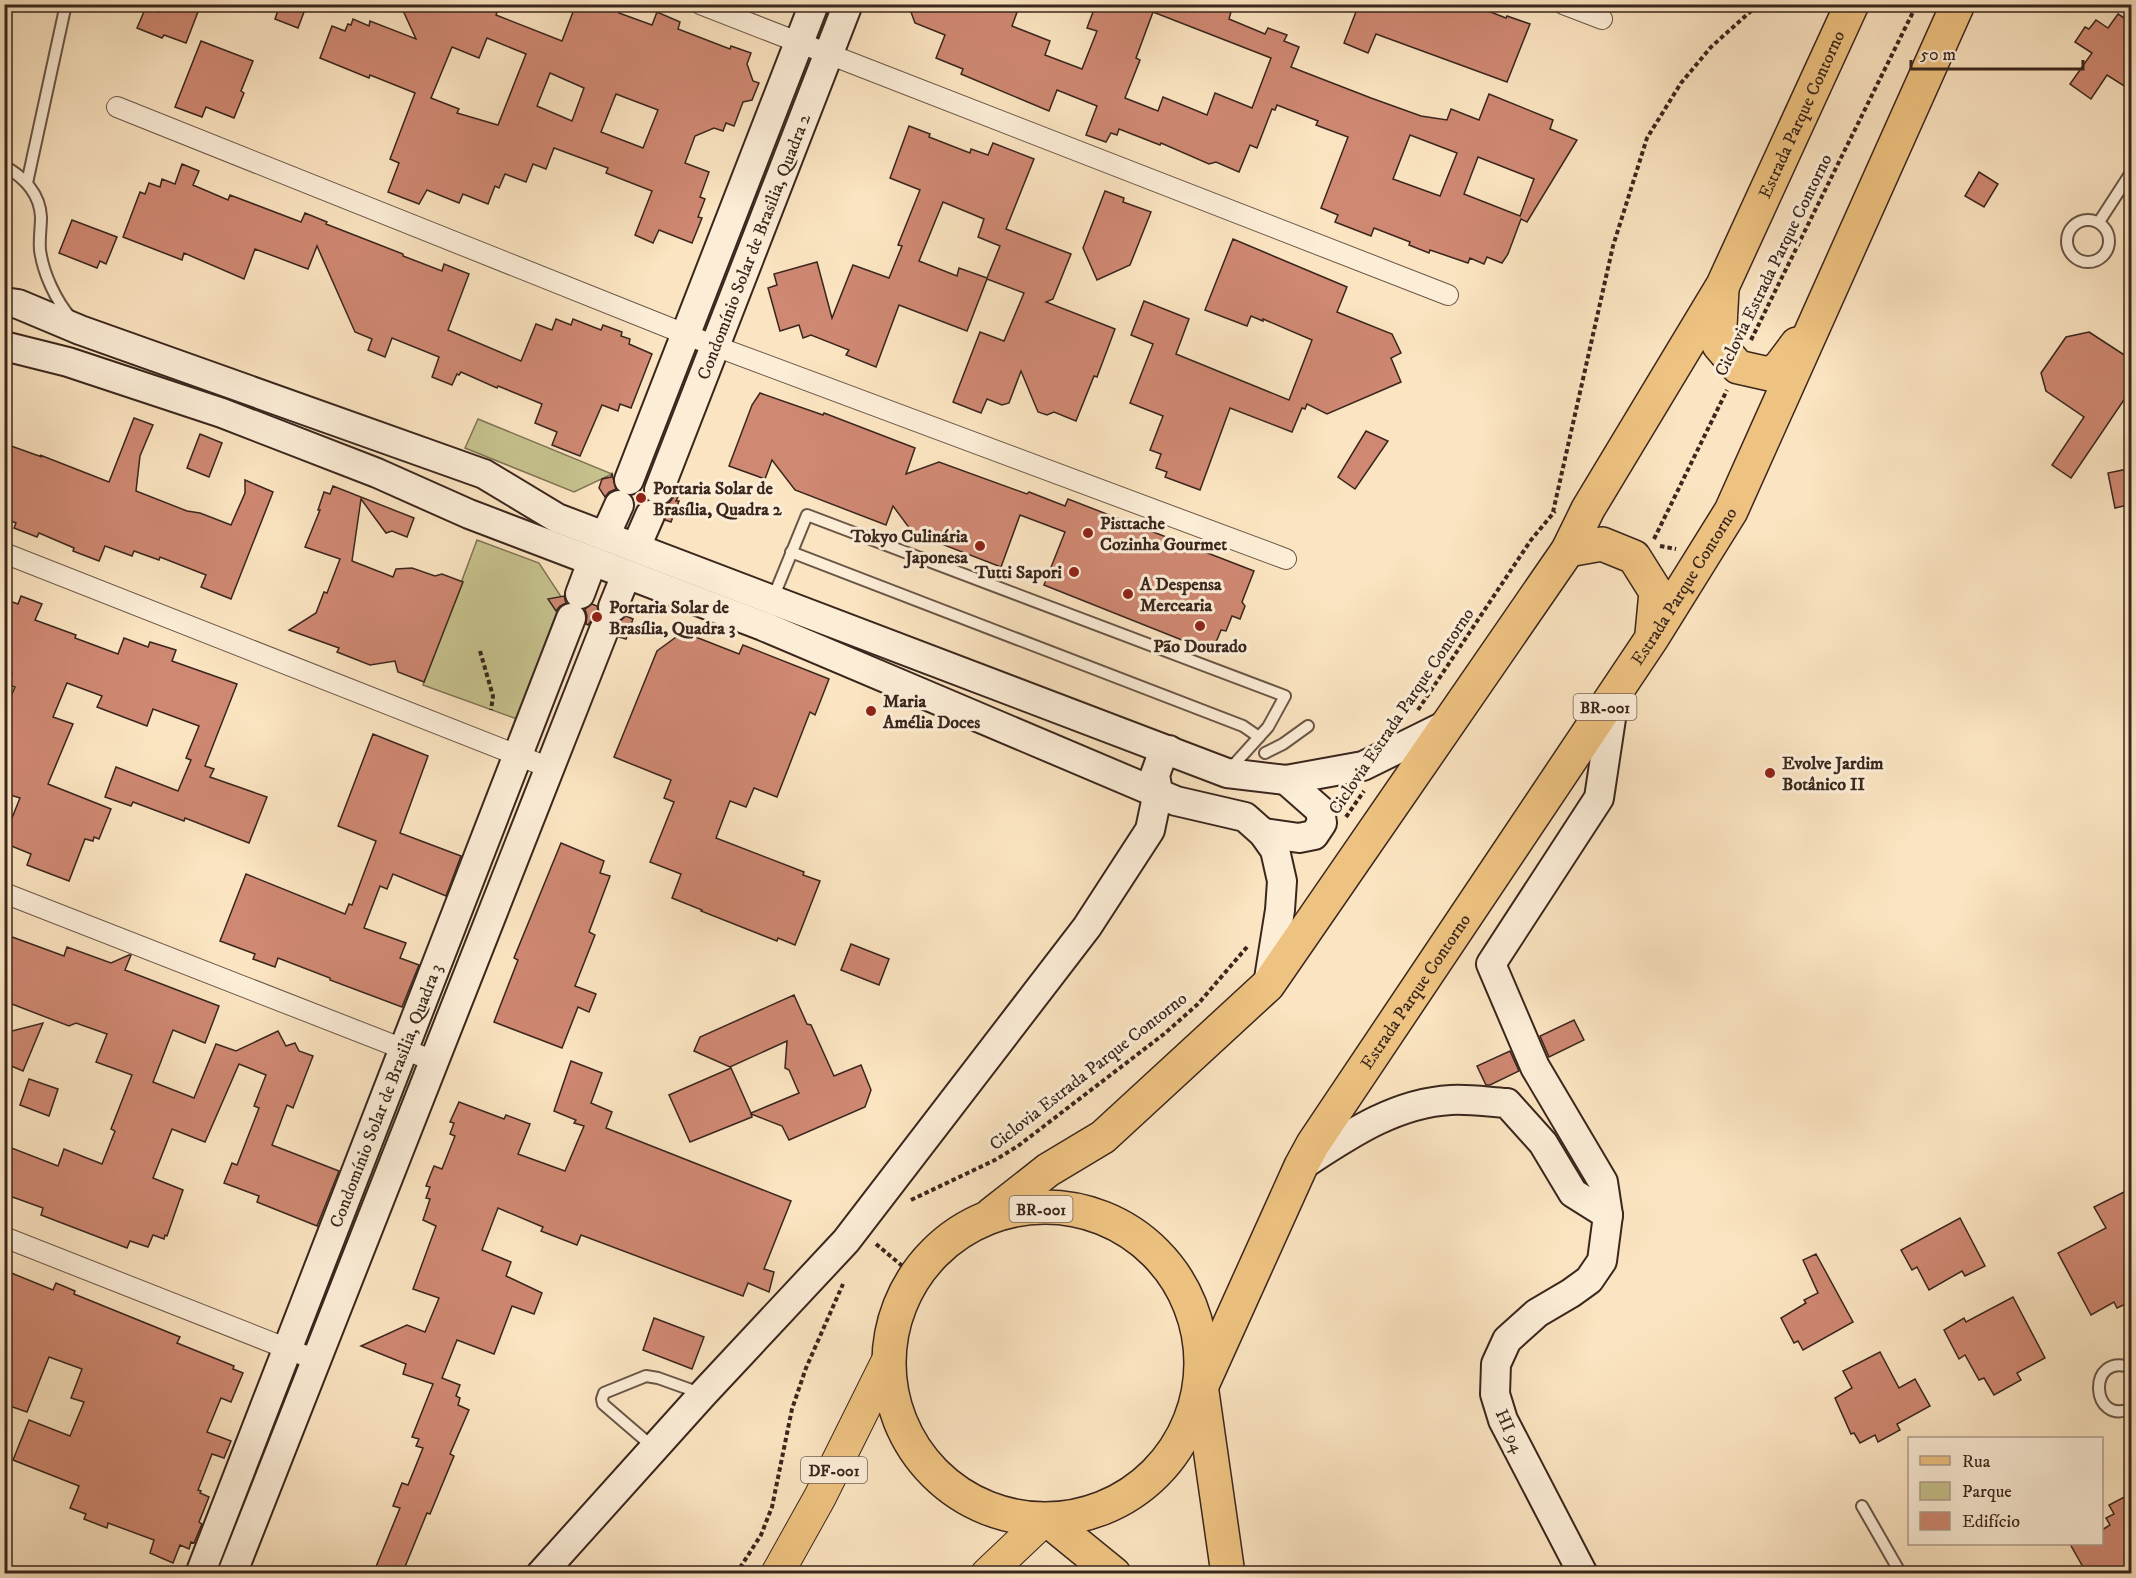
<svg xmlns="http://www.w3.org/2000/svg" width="2136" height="1578" font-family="'IM FELL DW Pica',serif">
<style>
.green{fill:#c6c28d;stroke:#807455;stroke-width:1.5}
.building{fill:#cf8872;stroke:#3a261d;stroke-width:1.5;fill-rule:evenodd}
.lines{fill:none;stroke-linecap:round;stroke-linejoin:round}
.lane-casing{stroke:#6a5646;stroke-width:14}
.street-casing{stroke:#6a5646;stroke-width:22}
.secondary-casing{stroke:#3a261d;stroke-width:32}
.primary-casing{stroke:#3a261d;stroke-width:34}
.highway-casing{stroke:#3a261d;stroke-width:36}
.path{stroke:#3a261d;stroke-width:4;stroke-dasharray:4.5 3;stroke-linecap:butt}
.lane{stroke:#fcedd7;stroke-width:10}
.street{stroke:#fcedd7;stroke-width:20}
.secondary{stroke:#fcedd7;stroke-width:28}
.primary{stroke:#eec280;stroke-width:32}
.highway{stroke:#eec280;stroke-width:33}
.poi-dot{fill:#8f2418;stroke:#fcedd7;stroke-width:2}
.labels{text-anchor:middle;stroke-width:6;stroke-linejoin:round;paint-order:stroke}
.shield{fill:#fcedd7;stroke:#746255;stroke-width:1.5}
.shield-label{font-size:16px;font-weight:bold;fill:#3a261d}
.street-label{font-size:18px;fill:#3a261d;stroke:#fcedd7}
.poi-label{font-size:18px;font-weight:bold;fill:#3a261d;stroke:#fcedd7;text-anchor:start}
</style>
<rect width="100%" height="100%" fill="#fbe4c1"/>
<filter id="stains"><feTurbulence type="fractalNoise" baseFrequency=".00333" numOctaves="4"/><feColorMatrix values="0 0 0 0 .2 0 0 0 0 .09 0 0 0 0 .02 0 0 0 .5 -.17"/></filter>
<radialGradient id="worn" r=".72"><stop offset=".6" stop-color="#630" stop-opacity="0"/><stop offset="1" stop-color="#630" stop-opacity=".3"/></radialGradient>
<g class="green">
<polygon points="478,419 612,474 574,492 465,448"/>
<polygon points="477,540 539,563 562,598 517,719 423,685"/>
</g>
<g class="building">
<polygon points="162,4 201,4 186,43 164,35 162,38 137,28 146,7 159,12"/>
<polygon points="280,4 307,4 298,28 275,19"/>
<path d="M400,4h100l-4,11 66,26 14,-37h46l-3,9 33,12 5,-13 23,10 -2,7 52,20 1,-3 20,7 -4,11 6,17 6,2 -7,17 -9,2 -9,24 -8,-3 -3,8 -9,-3 -19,8 -10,27 24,9 -9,25 5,2 -7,18 4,1 -10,25 -33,-13 -6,13 -18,-8 17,-44 -46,-18 2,-5 -54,-20 -8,21 -13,-5 -7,18 -21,-8 -6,14 -4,-2 -7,18 -25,-10 -4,9 -32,-13 -8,14 -31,-12 11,-29 -9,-4 25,-66 -45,-18 -1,3 -49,-20 12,-32 13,5 3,-7 3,1 2,-6 16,7 1,-5 46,18zM487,38l39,16 -28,71 -41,-12 2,-4 -28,-11 21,-51 27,11zM550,73l34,15 -12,33 -35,-15zM616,94l42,16 -15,38 -42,-16z"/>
<path d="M908,4h112l-8,22 38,15 -5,14 37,14 15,-38 -10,-3 9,-24h20l15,6 2,-6h77l21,8 -2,7 36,15 3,-6 19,7 -3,6 15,6 -8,20 80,31 50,18 26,4 4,-11 28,11 10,-26 64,26 -3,9 27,11 -50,82 -6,-3 -13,35 -6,9 -15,-6 -3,7 -14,-6 -2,5 -38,-13 -1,3 -20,-8 1,-3 -36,-14 -3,8 -36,-14 3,-7 -17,-7 27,-71 -32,-12 2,-4 -41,-16 -2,5 -3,-1 -15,39 -7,-3 -11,27 -23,-10 -7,2 -48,-21 -1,2 -41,-16 -2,6 -6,-2 -5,9 -20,-7 11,-29 -40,-16 -8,21 -88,-37 2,-5 -27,-11 9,-23 -30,-12zM1153,12l118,46 -19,50 -37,-15 -8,22 -44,-18 -5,14 -33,-13 15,-38 -4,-2zM1410,135l47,18 -17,43 -47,-17zM1478,157l56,22 -14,37 -56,-22z"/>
<polygon points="1359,4 1470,4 1506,18 1507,16 1530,24 1507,82 1376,34 1368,53 1344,43"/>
<polygon points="2118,14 2132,23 2132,91 2107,75 2091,99 2070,84 2092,53 2075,42 2085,27 2089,29 2096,20 2108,28"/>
<polygon points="201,41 253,61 241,91 244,93 234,118 206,107 202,117 175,107"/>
<path d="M909,126l21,8 -1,3 41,16 1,-4 17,6 5,-12 41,16 -28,70 65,25 -18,45 -7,3 69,27 -18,48 -3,-1 -18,45 -22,-9 -7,3 -9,-3 -17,-41 -12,32 -7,2 -15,-6 -6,14 -28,-11 27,-70 24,9 20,-48 -37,-14 -20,52 -68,-26 -23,62 -30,-12 3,-5 -38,-15 -8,3 -4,-13 -19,6 -12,-43 9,-3 -3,-11 43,-12 15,56 21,-53 36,13 13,-32 -4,-1 22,-55 -30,-12zM943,202l41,17 -6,18 22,9 -13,32 -28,-10 -2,8 -38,-15z"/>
<polygon points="182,164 199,171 193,185 228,200 230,195 301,222 305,213 327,222 326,224 403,254 403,256 442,271 444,264 469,274 448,330 521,361 536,324 552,330 556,319 571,325 573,319 601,330 603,325 622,332 621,336 630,339 629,344 652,354 631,408 620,404 618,411 602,405 580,456 552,445 557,432 535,423 542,404 498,386 497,388 461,372 459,375 457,374 452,385 432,377 439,357 392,338 385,357 368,350 372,339 355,332 317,246 308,269 255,249 244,279 184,253 182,260 123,237 140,192 145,194 149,183 160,187 162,179 175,184"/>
<polygon points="1979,172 1998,184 1984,207 1965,196"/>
<polygon points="1105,191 1124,198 1123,202 1151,212 1130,265 1097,280 1083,248"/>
<polygon points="72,220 117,237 106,264 100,261 97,268 59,253"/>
<polygon points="1233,239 1347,287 1337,312 1392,334 1401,353 1391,358 1401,382 1327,414 1307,404 1305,409 1302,408 1292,432 1230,408 1200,490 1165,477 1167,472 1156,468 1161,454 1150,450 1163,416 1130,403 1153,344 1131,335 1144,301 1189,319 1176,354 1289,400 1312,340 1263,319 1263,321 1251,316 1247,326 1205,310"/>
<polygon points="2089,332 2132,360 2132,388 2071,478 2052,465 2084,417 2046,391 2041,373 2066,337"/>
<polygon points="760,393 823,415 824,413 915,448 906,474 939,462 1027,494 1029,492 1065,506 1068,499 1254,571 1242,602 1245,606 1240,619 1232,616 1226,631 1221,630 1212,652 1044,585 1065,532 1020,515 1001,567 913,533 893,506 886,525 795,490 772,460 765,479 729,466 752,405"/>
<polygon points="134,418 153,425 140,456 136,491 187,511 200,513 231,525 245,493 245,480 273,492 231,599 201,587 206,575 160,557 159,560 134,551 132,556 105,546 99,561 73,551 74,548 39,533 37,537 14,528 16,523 4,518 4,462 11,446 42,457 40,455 109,482"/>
<polygon points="1366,431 1388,441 1355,489 1338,477"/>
<polygon points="200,434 222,443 209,477 187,468"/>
<polygon points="2132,468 2132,504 2115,508 2108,473"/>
<polygon points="612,474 616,489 609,492 605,497 599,488 602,479 611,477"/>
<polygon points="333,486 414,518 407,537 392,531 386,533 361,499 352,561 393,577 396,569 412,568 435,576 442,574 463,582 424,682 398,672 395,661 370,665 337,652 339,648 289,630 316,613 324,592 327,593 340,559 305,547 320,510 318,510 324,492 330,494"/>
<polygon points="674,496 678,497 676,501 679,501 671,522 665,520 666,513 663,506 670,502"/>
<polygon points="21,596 42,604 35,620 76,635 75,638 118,654 124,638 148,647 150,642 176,650 172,661 237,684 205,766 214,769 210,777 267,797 249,843 185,818 184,821 133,802 131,806 105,797 116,767 178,791 191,760 186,758 199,726 153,709 147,726 97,707 102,696 67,683 53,717 73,724 48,784 111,809 99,839 94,837 93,841 85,839 69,881 27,865 31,854 4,843 4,838 20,798 4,793 4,712 15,687 8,685 12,674 4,671 4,599 18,604"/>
<polygon points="564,596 566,603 560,606 556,611 548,599"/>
<polygon points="592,604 597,606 599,615 593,618 588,625 586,624 587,616 585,609"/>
<polygon points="626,616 633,619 626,639 619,637 620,628 618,622"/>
<polygon points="683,632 739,654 743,645 829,679 815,715 810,712 777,797 754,788 746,807 730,801 716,838 804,872 803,875 820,881 795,945 778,938 777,941 701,911 702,910 672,898 681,874 650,862 674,802 664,798 671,780 614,757 657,651"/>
<polygon points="373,734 428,756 400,833 461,856 446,896 393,874 387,889 380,886 364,928 406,943 400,958 419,965 402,1007 330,980 330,978 278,958 275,967 253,959 255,954 220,941 246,874 345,914 349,904 352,905 376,841 338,826"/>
<polygon points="561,843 604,861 600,873 610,876 589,932 595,935 575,986 596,994 589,1012 578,1007 562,1048 494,1022 518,960 514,958"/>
<polygon points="4,934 64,956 67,947 111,963 129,955 131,955 125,970 219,1006 205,1043 173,1030 153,1082 194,1098 216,1044 236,1051 278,1031 286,1046 295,1043 299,1051 313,1056 293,1108 287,1105 272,1145 339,1171 317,1226 257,1202 259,1196 224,1183 232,1163 237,1165 259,1108 254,1106 266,1075 239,1064 205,1142 172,1129 153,1178 183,1190 167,1236 165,1235 164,1239 153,1235 148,1247 130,1241 127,1248 41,1215 43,1208 4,1194 4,1145 58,1166 64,1149 102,1164 115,1131 111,1129 132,1075 96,1062 107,1034 76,1023 69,1026 4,1001"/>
<polygon points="851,944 889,959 879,985 841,970"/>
<polygon points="794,995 807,1024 811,1025 834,1076 861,1065 871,1090 865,1107 789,1140 782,1126 751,1114 752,1117 690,1142 669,1095 731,1068 751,1113 799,1093 789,1070 785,1068 787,1041 730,1067 694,1051 700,1037"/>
<polygon points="1574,1020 1584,1040 1549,1057 1540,1036"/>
<polygon points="43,1023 23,1071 4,1063 4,1033"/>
<polygon points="1510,1051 1519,1071 1490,1085 1486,1085 1477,1066"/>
<polygon points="571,1061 602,1073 591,1103 612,1112 606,1128 791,1201 764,1269 774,1272 769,1292 748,1283 743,1296 581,1235 577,1245 541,1231 543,1227 498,1208 482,1250 511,1262 506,1276 542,1293 534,1314 512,1306 494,1354 457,1340 442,1378 460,1385 456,1396 460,1398 458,1405 469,1410 450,1454 454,1456 430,1514 427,1513 402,1574 387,1574 375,1569 400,1508 393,1506 402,1483 408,1485 423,1448 416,1446 419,1439 412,1437 433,1384 403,1374 406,1364 361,1346 407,1325 425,1332 439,1298 413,1289 436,1226 423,1220 430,1199 426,1198 430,1187 426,1186 434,1166 442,1169 455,1136 450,1134 454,1123 450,1122 459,1102 504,1119 506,1115 530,1124 518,1154 565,1171 584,1126 574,1123 576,1120 554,1111"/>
<polygon points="29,1079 58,1089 49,1116 20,1105"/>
<polygon points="2132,1188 2132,1301 2117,1308 2114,1302 2091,1315 2058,1253 2106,1228 2094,1207"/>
<polygon points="1960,1218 1985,1266 1965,1276 1962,1271 1929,1290 1917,1267 1912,1270 1901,1250"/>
<polygon points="1816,1254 1853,1322 1803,1350 1798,1341 1794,1343 1781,1318 1806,1303 1804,1300 1818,1293 1803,1260"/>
<polygon points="4,1270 53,1290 56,1283 75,1291 74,1294 180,1337 177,1343 234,1366 233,1369 243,1373 231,1402 221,1398 207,1432 231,1441 224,1458 212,1454 198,1490 201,1491 200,1493 209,1497 199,1522 202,1524 194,1543 191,1542 189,1549 180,1545 173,1563 150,1553 154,1540 108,1523 107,1528 84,1519 86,1514 70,1508 79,1486 13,1460 29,1420 70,1436 84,1402 71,1398 82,1369 49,1357 27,1412 4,1404"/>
<polygon points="2013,1297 2045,1358 2017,1373 2021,1380 1994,1395 1984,1378 1979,1380 1965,1355 1959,1359 1944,1330 1964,1318 1966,1322"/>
<polygon points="654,1318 704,1337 692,1369 643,1350"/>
<polygon points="1880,1352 1899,1388 1915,1379 1930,1406 1897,1424 1900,1430 1878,1442 1875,1435 1860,1443 1854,1433 1851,1434 1835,1398 1852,1388 1843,1371"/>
<polygon points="2132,1493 2132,1574 2087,1574 2070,1544 2102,1544 2102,1530 2110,1525 2106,1518 2114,1514 2109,1505"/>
</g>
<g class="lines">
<g class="lane-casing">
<g id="lane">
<path d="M4,166c20,11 36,28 37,51 0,11 -2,22 -1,33 3,23 16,51 31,68"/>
<polyline points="27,183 66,4"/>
<circle cx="2088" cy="241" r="21"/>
<polyline points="2099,222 2132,171"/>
<polyline points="791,552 1243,726 1259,737"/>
<polyline points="773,598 807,515 1285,696 1268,727 1230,769"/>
<polyline points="1265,753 1283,744 1308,726"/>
<path d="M2132,1368c-46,-18 -42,60 0,40"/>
<polyline points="653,1447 603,1404 602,1399 604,1393 646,1376 658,1378 700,1393"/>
<polyline points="1862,1506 1901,1574"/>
</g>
</g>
<g class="street-casing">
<g id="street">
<polyline points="700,4 1448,295"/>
<polyline points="1563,4 1602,19"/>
<polyline points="117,107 715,346 1286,559"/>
<polyline points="4,553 550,768"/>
<polyline points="4,893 434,1061"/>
<polyline points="4,1237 316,1360"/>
</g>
</g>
<g class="secondary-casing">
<g id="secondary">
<polyline points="4,302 18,304 80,330 484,474 557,518 1227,773 1286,780 1363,766 1446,725"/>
<polyline points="4,346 68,362 222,413 377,473 469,514 763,626 1176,801 1245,817 1263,833 1275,850 1282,881 1280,910 1268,985"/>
<polyline points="629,480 814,4"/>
<path id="s1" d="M659,490l189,-486"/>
<polyline points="605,536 619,505"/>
<polyline points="636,547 650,515"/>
<polyline points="580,594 592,562"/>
<polyline points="613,607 626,575"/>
<polyline points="1263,833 1299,838 1314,835 1322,823 1320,810 1286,780"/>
<path d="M1301,1166c46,-30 93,-63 150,-66 19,-1 38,2 56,3l36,40 30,50 35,22"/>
<path id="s2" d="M200,1574l371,-956"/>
<polyline points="232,1574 604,630"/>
<polyline points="541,1574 703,1394 846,1241 1087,927 1150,830 1158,792 1155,775 1160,761 1169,750"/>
<polyline points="1583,1574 1503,1420 1495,1394 1496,1364 1507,1340 1537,1313 1571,1293 1589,1280 1602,1261 1608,1215 1603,1182 1535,1067 1491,964 1599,798 1615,692"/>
</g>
</g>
<g class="primary-casing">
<g id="primary">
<polyline points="777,1574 820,1497 886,1364"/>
<polyline points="987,1574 1043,1521"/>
</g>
</g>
<g class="highway-casing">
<g id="highway">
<polyline points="1722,289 1719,345 1738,367 1769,374 1779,368 1797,344"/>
<polyline points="1568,550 1602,544 1634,557 1656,592 1652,634"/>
<circle cx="1045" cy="1363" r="156"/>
<path id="s3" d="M992,1214l56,-44 55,-33 165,-152 300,-435 20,-41 135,-224 129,-281"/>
<path id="s4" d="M1203,1383l98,-217 12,-22 339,-506 79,-127 227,-507"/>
<polyline points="1202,1392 1228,1574"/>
<polyline points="1049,1521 1114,1574"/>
</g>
</g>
<g class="path">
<polyline points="1751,340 1917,4"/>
<polyline points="1553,512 1613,246 1647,138 1681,83 1711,47 1759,4"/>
<polyline points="1654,539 1727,390"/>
<polyline points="1660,546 1676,549"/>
<polyline points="480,651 493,696 491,710"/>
<polyline points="1418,710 1531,540 1555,511"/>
<polyline points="1346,817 1364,791"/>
<polyline points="911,1200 995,1160 1018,1146 1164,1034 1198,1004 1247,947"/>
<polyline points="876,1244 913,1275"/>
<polyline points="736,1574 761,1535 772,1507 792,1409 806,1368 843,1284"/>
</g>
<use href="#lane" class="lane"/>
<use href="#street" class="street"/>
<use href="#secondary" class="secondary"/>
<use href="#primary" class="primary"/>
<use href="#highway" class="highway"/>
</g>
<g class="poi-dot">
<circle cx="641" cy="498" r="6"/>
<circle cx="1088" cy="533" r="6"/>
<circle cx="980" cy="546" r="6"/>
<circle cx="1074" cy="572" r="6"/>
<circle cx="1128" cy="594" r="6"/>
<circle cx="597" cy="617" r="6"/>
<circle cx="1200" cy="626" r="6"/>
<circle cx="871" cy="711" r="6"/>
<circle cx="1770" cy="773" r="6"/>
</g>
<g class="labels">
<g class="shield">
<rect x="1573.5" y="694" width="63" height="26" rx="4.5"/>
<rect x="1009.5" y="1196" width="63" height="26" rx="4.5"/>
<rect x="801" y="1457" width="66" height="26" rx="4.5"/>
</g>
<g class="shield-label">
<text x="1605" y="713">BR-001</text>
<text x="1041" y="1215">BR-001</text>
<text x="834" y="1476">DF-001</text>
</g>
<g class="street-label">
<text dy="6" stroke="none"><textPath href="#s3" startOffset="1383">Estrada Parque Contorno</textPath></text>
<text dy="6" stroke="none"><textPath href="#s1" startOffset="261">Condomínio Solar de Brasilia, Quadra 2</textPath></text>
<text transform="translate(1773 265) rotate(-64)" y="6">Ciclovia Estrada Parque Contorno</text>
<text dy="6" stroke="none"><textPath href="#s4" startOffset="933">Estrada Parque Contorno</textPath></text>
<text transform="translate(1401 711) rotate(-56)" y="6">Ciclovia Estrada Parque Contorno</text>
<text dy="6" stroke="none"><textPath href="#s4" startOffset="447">Estrada Parque Contorno</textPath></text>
<text transform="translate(1088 1071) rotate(-38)" y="6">Ciclovia Estrada Parque Contorno</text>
<text dy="6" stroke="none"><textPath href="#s2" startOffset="513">Condomínio Solar de Brasilia, Quadra 3</textPath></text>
<text transform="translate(1510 1431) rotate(66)" y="6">HI 94</text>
</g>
<g class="poi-label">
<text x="653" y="494">Portaria Solar de<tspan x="653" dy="21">Brasília, Quadra 2</tspan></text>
<text x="1100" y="529">Pisttache<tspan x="1100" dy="21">Cozinha Gourmet</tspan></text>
<text x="968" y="542" text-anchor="end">Tokyo Culinária<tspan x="968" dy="21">Japonesa</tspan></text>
<text x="1062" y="578" text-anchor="end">Tutti Sapori</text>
<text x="1140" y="590">A Despensa<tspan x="1140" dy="21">Mercearia</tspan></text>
<text x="609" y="613">Portaria Solar de<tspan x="609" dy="21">Brasília, Quadra 3</tspan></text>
<text x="1200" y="652" text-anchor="middle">Pão Dourado</text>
<text x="883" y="707">Maria<tspan x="883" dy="21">Amélia Doces</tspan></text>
<text x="1782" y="769">Evolve Jardim<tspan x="1782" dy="21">Botânico II</tspan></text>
</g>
</g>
<rect width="2136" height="1578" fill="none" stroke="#fbe4c1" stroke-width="24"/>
<rect x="6" y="6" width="2124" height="1566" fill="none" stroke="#3a261d" stroke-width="3"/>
<rect x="12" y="12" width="2112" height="1554" fill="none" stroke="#3a261d" stroke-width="1.5"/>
<rect x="1908" y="1437" width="195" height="108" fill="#fcedd7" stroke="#ae9d8d" stroke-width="1.5"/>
<rect x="1920" y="1456" width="30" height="9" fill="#eec280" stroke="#ae9d8d" stroke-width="1.5"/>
<text x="1962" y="1467" font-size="18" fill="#3a261d">Rua</text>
<rect x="1920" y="1482" width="30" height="18" fill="#c6c28d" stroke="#ae9d8d" stroke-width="1.5"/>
<text x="1962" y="1497" font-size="18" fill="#3a261d">Parque</text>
<rect x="1920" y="1512" width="30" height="18" fill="#cf8872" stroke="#ae9d8d" stroke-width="1.5"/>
<text x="1962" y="1527" font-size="18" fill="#3a261d">Edifício</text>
<path d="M1911 60v9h172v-9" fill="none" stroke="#3a261d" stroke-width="3"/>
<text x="1920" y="60" font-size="18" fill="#3a261d" stroke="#fcedd7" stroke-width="4.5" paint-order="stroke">50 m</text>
<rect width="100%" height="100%" filter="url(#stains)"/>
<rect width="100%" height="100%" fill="url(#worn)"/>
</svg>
